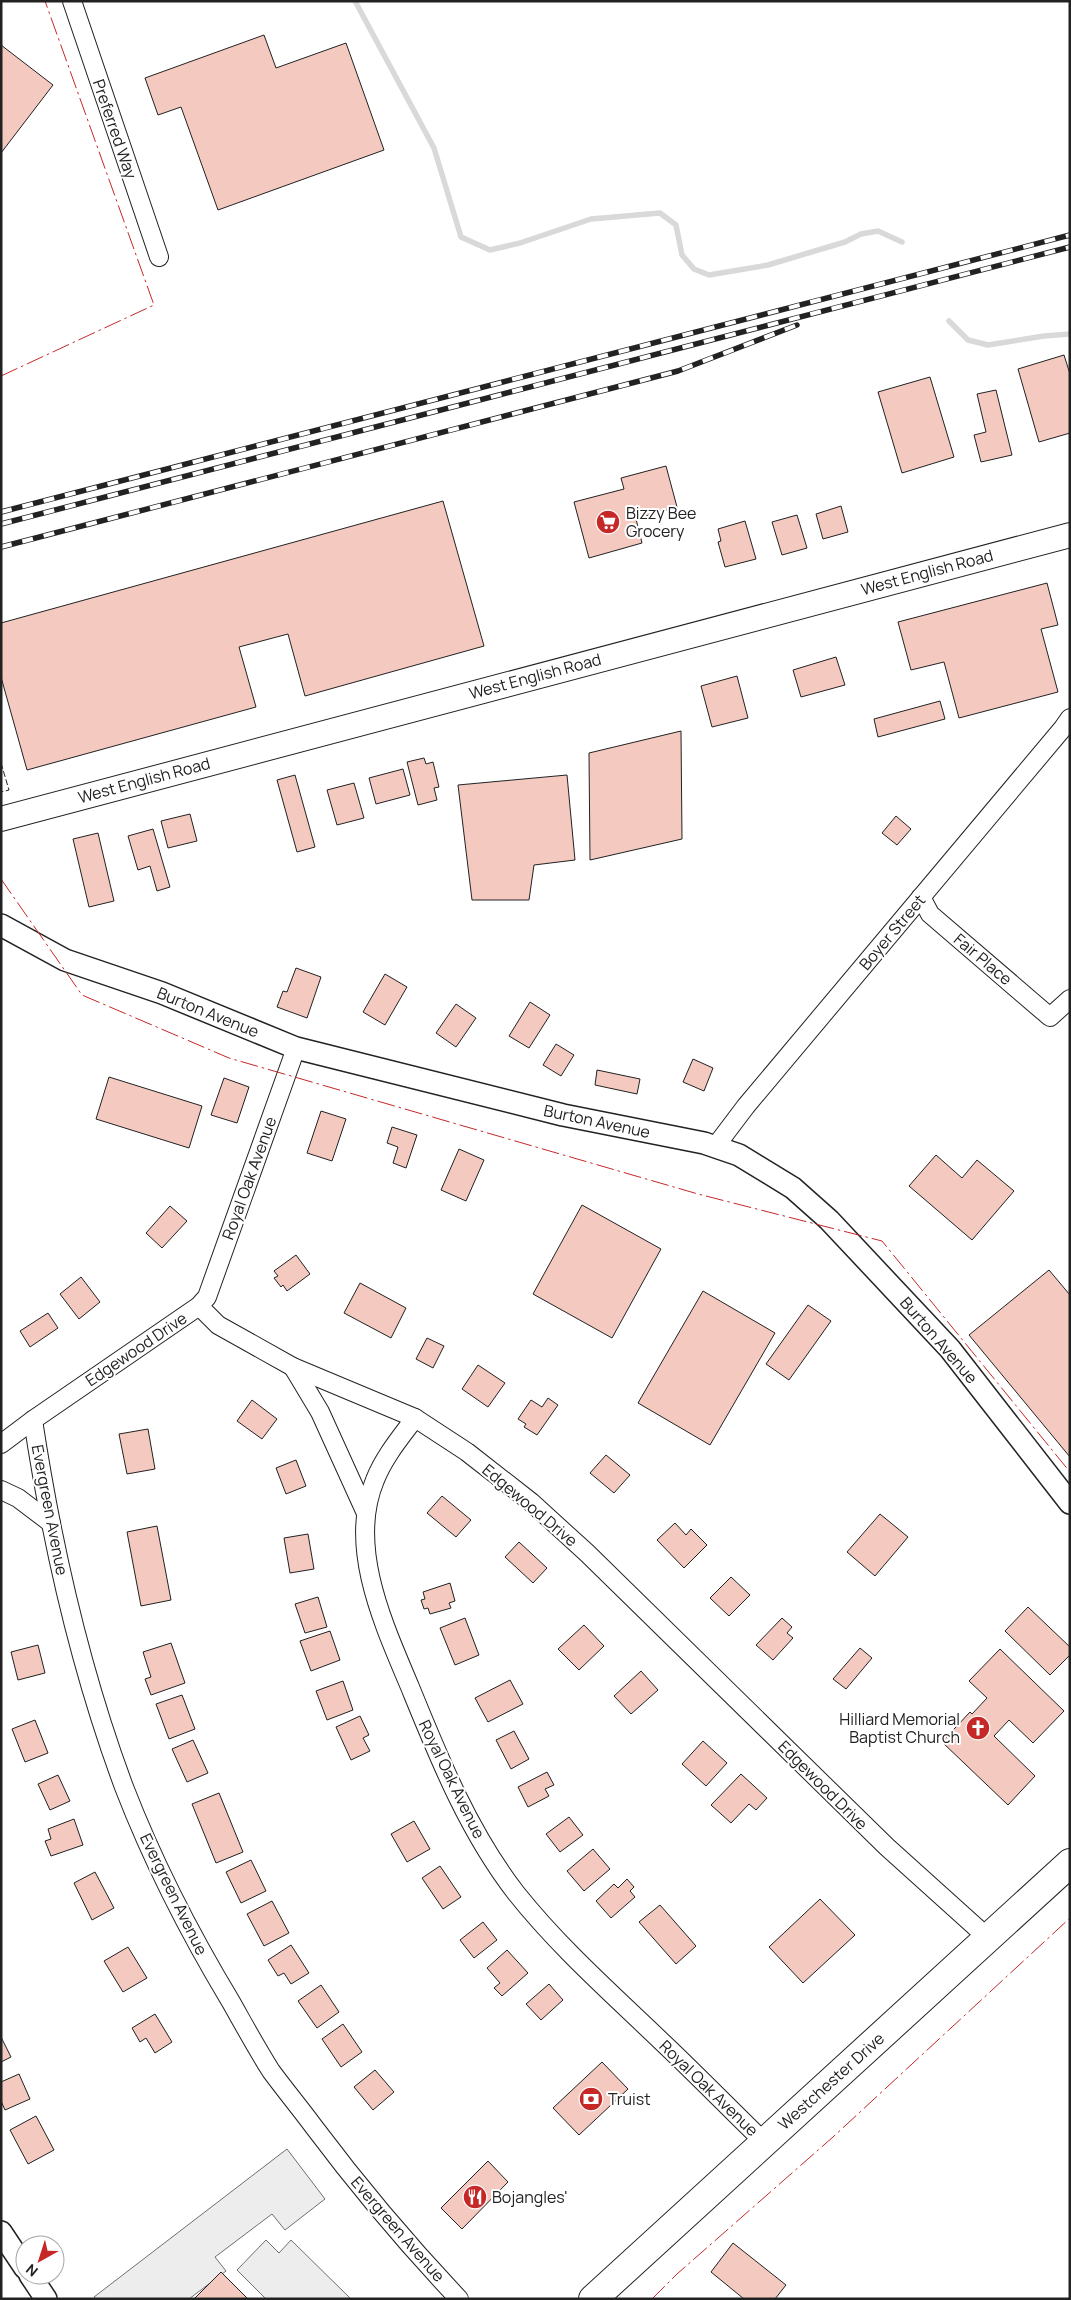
<svg xmlns="http://www.w3.org/2000/svg" width="1071" height="2300" font-family="Manrope,sans-serif">
<style>
.parking{fill:#ededed;stroke:#6f6f6f}
.lines{fill:none;stroke-linecap:round;stroke-linejoin:round}
.stream{stroke:#d9d9d9;stroke-width:5.5}
.building{fill:#f3c9c0;stroke:#222}
.minor-casing{stroke:#222;stroke-width:20}
.tertiary-casing{stroke:#222;stroke-width:24}
.secondary-casing{stroke:#222;stroke-width:26}
.primary-casing{stroke:#222;stroke-width:30}
.minor{stroke:#fff;stroke-width:18}
.tertiary{stroke:#fff;stroke-width:21}
.secondary{stroke:#fff;stroke-width:24}
.primary{stroke:#fff;stroke-width:28}
.rail-casing{stroke:#222;stroke-width:5.5}
.rail{stroke:#fff;stroke-width:4;stroke-dasharray:11;stroke-linecap:butt}
.fence{stroke:#222;stroke-width:1;stroke-dasharray:6 2.5;stroke-linecap:butt}
.power{stroke:#c62828;stroke-width:1;stroke-dasharray:18 4 2.5 4;stroke-linecap:butt}
.labels{text-anchor:middle;stroke-width:4;stroke-linejoin:round;paint-order:stroke}
.street-label{font-size:16px;fill:#222;stroke:#fff}
.poi-label{font-size:16px;fill:#222;stroke:#fff;text-anchor:start}
</style>
<rect width="100%" height="100%" fill="#fff"/>
<g class="parking">
<polygon points="287,2149 325,2199 285,2230 272,2214 215,2257 226,2271 189,2299 96,2299 94,2297"/>
<polygon points="266,2240 279,2253 291,2240 351,2299 266,2299 237,2270"/>
</g>
<g class="lines">
<g class="stream">
<polyline points="355,1 434,148 461,237 490,250 520,243 591,219 660,213 676,225 682,255 694,269 709,275 768,265 845,242 861,234 878,231 902,242"/>
<polyline points="949,321 968,340 988,345 1044,336 1070,334"/>
</g>
</g>
<g class="building">
<polygon points="264,35 276,68 346,43 384,150 218,210 181,107 158,115 145,78"/>
<polygon points="1,45 53,85 1,153"/>
<polygon points="1064,355 1070,374 1070,433 1039,442 1018,369"/>
<polygon points="930,377 954,457 902,473 878,392"/>
<polygon points="996,390 1012,455 981,462 974,435 986,432 977,394"/>
<polygon points="666,466 677,507 636,519 642,543 589,558 574,502 624,489 621,478"/>
<polygon points="443,501 484,646 305,696 288,634 239,647 256,707 27,770 1,677 1,623"/>
<polygon points="841,506 848,532 823,539 816,514"/>
<polygon points="797,515 807,548 782,555 772,522"/>
<polygon points="745,521 756,559 725,567 718,542 721,541 718,529"/>
<polygon points="1047,583 1058,625 1041,629 1058,692 959,718 944,662 911,670 898,622"/>
<polygon points="836,657 845,685 801,697 793,670"/>
<polygon points="737,676 748,718 712,727 701,686"/>
<polygon points="940,701 945,719 878,737 874,719"/>
<polygon points="681,731 682,839 590,860 589,753"/>
<polygon points="424,758 426,764 433,762 439,787 434,788 437,800 418,805 407,762"/>
<polygon points="403,769 410,795 376,804 369,778"/>
<polygon points="295,775 315,847 297,852 277,780"/>
<polygon points="567,775 575,860 534,865 529,900 472,900 458,785"/>
<polygon points="354,783 364,818 337,825 327,790"/>
<polygon points="190,814 197,841 168,848 161,821"/>
<polygon points="896,816 911,829 897,845 882,833"/>
<polygon points="153,829 170,887 157,891 150,866 138,870 128,836"/>
<polygon points="98,833 114,901 89,907 73,839"/>
<polygon points="296,968 321,977 307,1018 277,1007 283,991 287,992"/>
<polygon points="385,974 407,987 385,1025 363,1012"/>
<polygon points="530,1002 550,1015 529,1048 509,1036"/>
<polygon points="456,1004 476,1018 456,1047 436,1033"/>
<polygon points="556,1044 574,1055 561,1076 543,1065"/>
<polygon points="693,1059 713,1068 704,1091 683,1082"/>
<polygon points="597,1070 640,1079 637,1094 595,1085"/>
<polygon points="109,1077 202,1106 189,1148 96,1119"/>
<polygon points="224,1078 249,1087 237,1123 211,1115"/>
<polygon points="321,1111 346,1119 332,1161 307,1153"/>
<polygon points="392,1127 417,1135 406,1168 393,1163 398,1147 387,1143"/>
<polygon points="459,1149 484,1160 466,1201 441,1190"/>
<polygon points="936,1155 962,1178 977,1160 1014,1191 972,1240 909,1186"/>
<polygon points="582,1205 661,1249 612,1338 533,1294"/>
<polygon points="170,1206 187,1221 162,1248 146,1233"/>
<polygon points="296,1255 310,1274 287,1291 283,1285 281,1287 274,1278 278,1276 274,1271"/>
<polygon points="1049,1270 1070,1295 1070,1457 969,1335"/>
<polygon points="81,1277 100,1302 79,1319 60,1294"/>
<polygon points="360,1283 406,1308 391,1338 344,1313"/>
<polygon points="703,1291 775,1333 710,1445 638,1403"/>
<polygon points="808,1305 831,1321 789,1380 766,1364"/>
<polygon points="48,1313 58,1328 30,1347 20,1331"/>
<polygon points="427,1338 444,1346 433,1368 416,1359"/>
<polygon points="478,1365 505,1383 488,1407 462,1389"/>
<polygon points="548,1398 558,1405 537,1435 524,1427 526,1424 518,1419 531,1400 542,1407"/>
<polygon points="252,1400 277,1419 262,1439 237,1421"/>
<polygon points="148,1429 155,1469 127,1474 119,1434"/>
<polygon points="606,1455 630,1475 614,1493 590,1473"/>
<polygon points="296,1460 306,1486 286,1494 276,1468"/>
<polygon points="442,1496 471,1520 456,1537 427,1513"/>
<polygon points="880,1514 908,1537 875,1576 847,1552"/>
<polygon points="675,1523 686,1535 691,1529 707,1545 684,1568 657,1540"/>
<polygon points="157,1526 171,1600 141,1606 127,1532"/>
<polygon points="308,1534 314,1569 290,1573 284,1538"/>
<polygon points="519,1542 547,1568 533,1583 505,1557"/>
<polygon points="731,1577 750,1595 729,1616 710,1598"/>
<polygon points="450,1583 455,1601 449,1603 451,1608 430,1614 428,1608 424,1609 421,1600 425,1599 423,1592"/>
<polygon points="318,1597 327,1627 305,1633 295,1604"/>
<polygon points="1028,1607 1070,1647 1070,1655 1050,1675 1005,1631"/>
<polygon points="465,1618 479,1655 455,1665 440,1628"/>
<polygon points="782,1618 792,1627 787,1633 793,1638 773,1660 756,1645"/>
<polygon points="584,1625 604,1646 579,1670 558,1649"/>
<polygon points="330,1631 340,1660 311,1671 300,1641"/>
<polygon points="171,1643 185,1683 151,1695 145,1679 151,1677 143,1652"/>
<polygon points="38,1645 45,1673 18,1680 11,1652"/>
<polygon points="860,1648 872,1658 846,1689 833,1679"/>
<polygon points="1000,1649 1064,1711 1033,1743 1009,1720 994,1736 1035,1776 1008,1805 942,1742 970,1712 972,1714 987,1698 969,1681"/>
<polygon points="641,1671 658,1690 631,1714 614,1696"/>
<polygon points="510,1680 523,1704 488,1722 475,1698"/>
<polygon points="343,1681 353,1710 327,1720 316,1691"/>
<polygon points="182,1695 195,1729 169,1739 156,1704"/>
<polygon points="360,1716 369,1735 363,1738 370,1751 351,1760 336,1727"/>
<polygon points="35,1720 48,1753 25,1762 12,1729"/>
<polygon points="514,1731 529,1759 511,1769 496,1740"/>
<polygon points="193,1740 208,1773 187,1782 172,1749"/>
<polygon points="703,1741 727,1763 706,1786 682,1764"/>
<polygon points="547,1772 554,1785 545,1789 549,1796 528,1807 518,1787"/>
<polygon points="741,1774 767,1798 756,1810 749,1804 731,1823 711,1805"/>
<polygon points="58,1775 70,1801 50,1810 38,1784"/>
<polygon points="219,1793 243,1852 216,1863 192,1804"/>
<polygon points="569,1817 583,1835 560,1852 546,1834"/>
<polygon points="74,1819 83,1845 51,1856 45,1841 51,1839 48,1829"/>
<polygon points="414,1821 430,1849 407,1862 391,1834"/>
<polygon points="593,1849 610,1869 584,1891 567,1871"/>
<polygon points="251,1860 266,1891 241,1903 226,1872"/>
<polygon points="440,1866 461,1897 443,1909 422,1878"/>
<polygon points="95,1872 114,1908 92,1920 74,1883"/>
<polygon points="627,1879 634,1887 630,1891 635,1897 611,1918 596,1901 614,1884 618,1888"/>
<polygon points="820,1899 855,1935 803,1983 769,1947"/>
<polygon points="272,1901 289,1933 264,1946 247,1914"/>
<polygon points="660,1905 696,1946 676,1964 639,1922"/>
<polygon points="483,1922 497,1940 474,1958 460,1940"/>
<polygon points="291,1945 309,1973 291,1984 284,1973 278,1976 268,1960"/>
<polygon points="128,1947 147,1978 123,1992 104,1961"/>
<polygon points="507,1950 528,1973 502,1996 494,1988 500,1983 487,1968"/>
<polygon points="549,1984 563,2000 541,2020 526,2004"/>
<polygon points="321,1985 339,2012 317,2028 298,2001"/>
<polygon points="155,2014 172,2042 155,2053 146,2038 140,2042 132,2028"/>
<polygon points="343,2024 362,2052 341,2067 322,2039"/>
<polygon points="1,2037 11,2057 1,2062"/>
<polygon points="602,2062 628,2089 579,2135 553,2108"/>
<polygon points="375,2070 394,2092 373,2110 354,2087"/>
<polygon points="19,2074 30,2099 5,2110 1,2101 1,2082"/>
<polygon points="36,2116 54,2150 28,2164 10,2130"/>
<polygon points="488,2161 508,2182 462,2229 441,2208"/>
<polygon points="733,2243 786,2285 775,2299 744,2299 711,2272"/>
<polygon points="221,2272 248,2299 194,2299"/>
</g>
<g class="lines">
<g class="minor-casing">
<g id="minor">
<polyline points="72,1 159,257"/>
<polyline points="921,897 930,914 1050,1017 1070,999"/>
<polyline points="715,1147 746,1106 1063,728 1070,718"/>
<polyline points="199,1306 218,1325 293,1367 415,1418 467,1452 531,1502 587,1553 887,1847 988,1938"/>
<polyline points="293,1367 320,1412 365,1511"/>
<path d="M415,1418c-15,20 -31,39 -40,62 -28,67 9,145 35,207 29,71 58,144 106,206 43,54 94,99 144,147 35,33 69,68 103,101"/>
<path d="M33,1420c19,125 47,249 91,367 29,75 66,147 107,215 13,23 26,47 40,69 14,19 29,37 43,56 45,60 93,117 145,172"/>
<polyline points="1,1444 33,1420 199,1306 207,1297 296,1048"/>
<polyline points="1,1490 18,1498 51,1523"/>
</g>
</g>
<g class="tertiary-casing">
<g id="tertiary">
<polyline points="1,925 65,960 162,993 296,1048 563,1115 704,1143 739,1155 793,1188 829,1220 950,1349 1070,1503"/>
<polyline points="1,2232 25,2268"/>
<polyline points="30,2275 46,2299"/>
</g>
</g>
<g class="secondary-casing">
<polyline id="secondary" points="1,819 1070,535"/>
</g>
<g class="primary-casing">
<polyline id="primary" points="593,2299 1070,1863"/>
</g>
<use href="#minor" class="minor"/>
<use href="#tertiary" class="tertiary"/>
<use href="#secondary" class="secondary"/>
<use href="#primary" class="primary"/>
<g class="rail-casing">
<g id="rail">
<polyline points="1,512 1070,235"/>
<polyline points="1,524 1070,247"/>
<polyline points="1,547 678,371 797,325"/>
</g>
</g>
<use href="#rail" class="rail"/>
<polyline class="fence" points="1,763 9,790 1,792"/>
<g class="power">
<polyline points="1,376 154,305 45,1"/>
<polyline points="1,879 82,995 229,1058 698,1194 882,1241 1070,1472"/>
<polyline points="652,2299 677,2274 833,2137 1070,1918"/>
</g>
</g>
<defs>
<g id="supermarket-disc" transform="scale(1.25)"><circle r="9.5" fill="#c62828" stroke="#fff"/><path d="M-6-5.5h2.5l.6 2H6L4.5 2H-2.5L-4.4-4H-6ZM-1.5 3.2a1.3 1.3 0 1 0 .1 0ZM3 3.2a1.3 1.3 0 1 0 .1 0Z" fill="#fff"/></g>
<g id="church-disc" transform="scale(1.25)"><circle r="9.5" fill="#c62828" stroke="#fff"/><path d="M-1.2-6h2.4v3.5h3.3v2.4h-3.3V6h-2.4V-.1h-3.3v-2.4h3.3Z" fill="#fff"/></g>
<g id="bank-disc" transform="scale(1.25)"><circle r="9.5" fill="#c62828" stroke="#fff"/><path d="M-6-4H6V4H-6ZM0-2.3a2.3 2.3 0 1 0 0 4.6a2.3 2.3 0 1 0 0-4.6Z" fill="#fff"/></g>
<g id="restaurant-disc" transform="scale(1.25)"><circle r="9.5" fill="#c62828" stroke="#fff"/><path d="M-5-6h1v4h1v-4h1v4h1v-4h1v5L-1.5 .5V6h-2V.5L-5-1ZM5-6V6H3V1.5H1.5Q1.5-4 5-6Z" fill="#fff"/></g>
</defs>
<g fill-rule="evenodd">
<use href="#supermarket-disc" x="608" y="522"/>
<use href="#church-disc" x="978" y="1728"/>
<use href="#bank-disc" x="591" y="2099"/>
<use href="#restaurant-disc" x="475" y="2197"/>
</g>
<g class="labels">
<g class="street-label">
<text transform="translate(115 129) rotate(71)" y="6">Preferred Way</text>
<text transform="translate(927 572) rotate(-15)" y="6">West English Road</text>
<text transform="translate(535 676) rotate(-15)" y="6">West English Road</text>
<text transform="translate(144 780) rotate(-15)" y="6">West English Road</text>
<text transform="translate(892 932) rotate(-50)" y="6">Boyer Street</text>
<text transform="translate(983 959) rotate(40)" y="6">Fair Place</text>
<text transform="translate(208 1012) rotate(22)" y="6">Burton Avenue</text>
<text transform="translate(597 1121) rotate(12)" y="6">Burton Avenue</text>
<text transform="translate(249 1178) rotate(-70)" y="6">Royal Oak Avenue</text>
<text transform="translate(939 1340) rotate(49)" y="6">Burton Avenue</text>
<text transform="translate(136 1349) rotate(-34)" y="6">Edgewood Drive</text>
<text transform="translate(530 1505) rotate(40)" y="6">Edgewood Drive</text>
<text transform="translate(50 1510) rotate(79)" y="6">Evergreen Avenue</text>
<text transform="translate(452 1779) rotate(64)" y="6">Royal Oak Avenue</text>
<text transform="translate(823 1785) rotate(45)" y="6">Edgewood Drive</text>
<text transform="translate(174 1894) rotate(64)" y="6">Evergreen Avenue</text>
<text transform="translate(831 2081) rotate(-42)" y="6">Westchester Drive</text>
<text transform="translate(709 2088) rotate(44)" y="6">Royal Oak Avenue</text>
<text transform="translate(398 2229) rotate(49)" y="6">Evergreen Avenue</text>
</g>
<g class="poi-label">
<text x="626" y="519">Bizzy Bee<tspan x="626" dy="18">Grocery</tspan></text>
<text x="960" y="1725" text-anchor="end">Hilliard Memorial<tspan x="960" dy="18">Baptist Church</tspan></text>
<text x="608" y="2105">Truist</text>
<text x="492" y="2203">Bojangles'</text>
</g>
</g>
<rect width="1071" height="2300" fill="none" stroke="#222222" stroke-width="5"/>
<g transform="translate(40 2260) rotate(219)"><circle r="24" fill="#ffffff" stroke="#a7a7a7"/>
<path d="M0-4L9 19L0 12L-9 19Z" fill="#c62828"/>
<text y="-8" font-size="14" font-weight="bold" text-anchor="middle" fill="#222222">N</text>
</g>
</svg>
